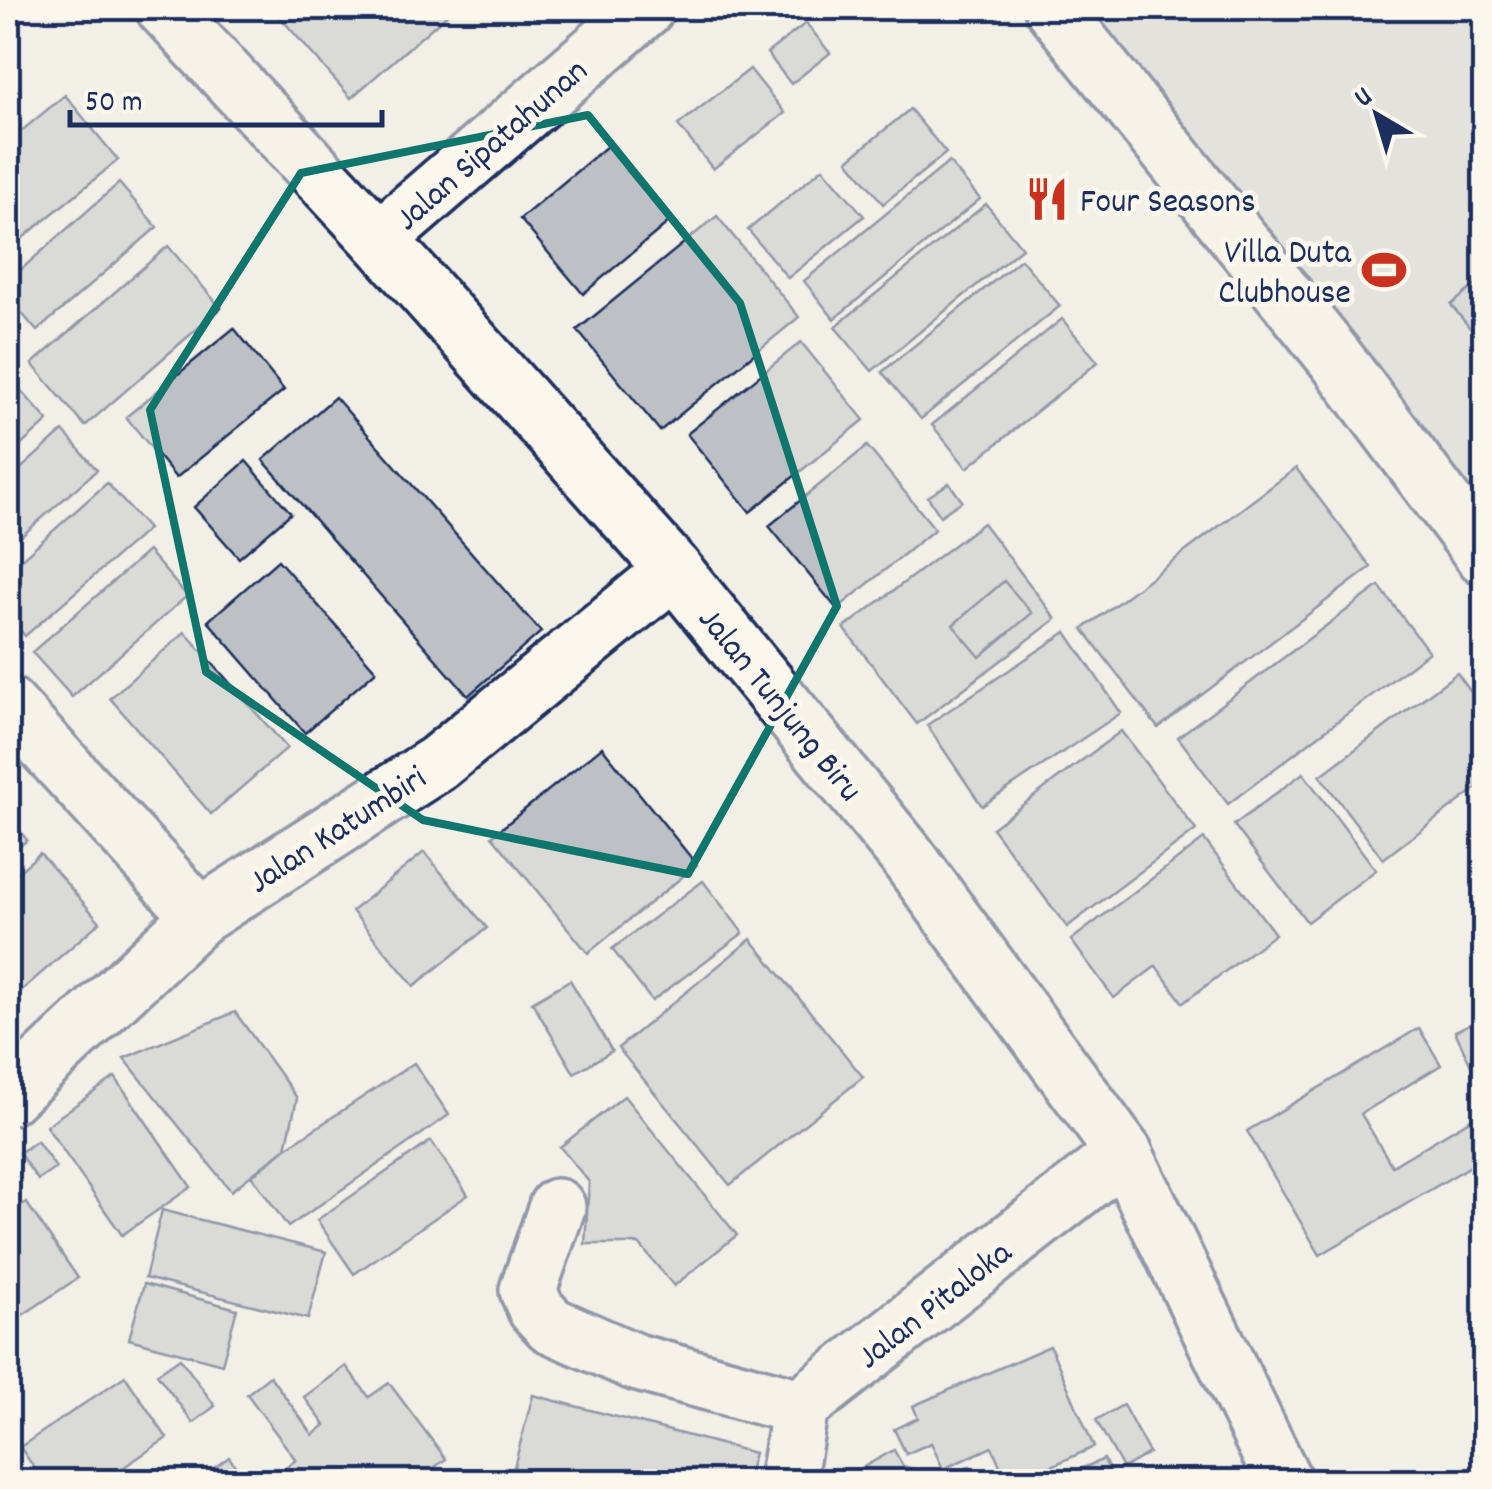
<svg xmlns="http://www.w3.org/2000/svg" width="1492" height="1489" font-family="Dekko,sans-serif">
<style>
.green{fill:#d2d3d2;stroke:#768198;stroke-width:2.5}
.building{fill:#bdc0c4;stroke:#1b2f5e;stroke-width:2.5}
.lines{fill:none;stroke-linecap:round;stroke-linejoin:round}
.minor-casing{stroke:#1b2f5e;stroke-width:62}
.minor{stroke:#fbf7ec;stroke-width:55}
.marked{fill:none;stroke:#0f766e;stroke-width:8;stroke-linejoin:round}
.labels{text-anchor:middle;stroke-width:10;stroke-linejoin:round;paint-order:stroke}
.street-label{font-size:35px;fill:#1b2f5e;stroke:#fbf7ec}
.poi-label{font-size:35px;fill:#1b2f5e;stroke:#fbf7ec;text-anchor:start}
</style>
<rect width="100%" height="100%" fill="#f2efe6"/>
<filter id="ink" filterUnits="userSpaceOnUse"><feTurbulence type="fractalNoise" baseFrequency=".01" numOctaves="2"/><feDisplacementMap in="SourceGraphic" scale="20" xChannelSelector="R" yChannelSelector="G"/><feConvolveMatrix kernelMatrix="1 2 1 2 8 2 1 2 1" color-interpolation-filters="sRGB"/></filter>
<g filter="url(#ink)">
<polygon class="green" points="1081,8 1484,8 1484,533"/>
<g class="building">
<polygon points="272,8 445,8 450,12 351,98"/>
<polygon points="806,23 830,53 791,84 767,53"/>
<polygon points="750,69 785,113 713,169 678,125"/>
<polygon points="65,95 118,160 8,250 8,142"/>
<polygon points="910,109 946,153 883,204 848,160"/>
<polygon points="607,146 670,221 583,294 520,219"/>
<polygon points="949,162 980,199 834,319 804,281"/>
<polygon points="823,168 864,216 788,278 748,230"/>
<polygon points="119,183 157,227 37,331 8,297 8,281"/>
<polygon points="986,204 1022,248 872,371 835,327"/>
<polygon points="717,216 799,317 660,431 577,330"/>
<polygon points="168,246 221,308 85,426 32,364"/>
<polygon points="1021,259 1060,306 921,419 882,372"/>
<polygon points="1484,278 1484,345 1451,305"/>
<polygon points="1062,319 1098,362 967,468 932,425"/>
<polygon points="234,328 284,390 176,478 126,417"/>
<polygon points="801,342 864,420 750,512 687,434"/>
<polygon points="9,377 48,421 8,457 8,378"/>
<polygon points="335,397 541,632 468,696 263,460"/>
<polygon points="63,431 97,470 8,548 8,480"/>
<polygon points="867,446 935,529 837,609 769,526"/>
<polygon points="246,461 291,513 239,558 194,507"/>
<polygon points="1296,468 1371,567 1158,728 1083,629"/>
<polygon points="107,483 148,529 25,636 8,616 8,571"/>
<polygon points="949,483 962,501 940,516 928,497"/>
<polygon points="983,523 1056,619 917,724 844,628"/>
<polygon points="148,551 187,596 72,697 32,652"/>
<polygon points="278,560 376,671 305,733 208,621"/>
<polygon points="1004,581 1032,613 980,657 953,625"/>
<polygon points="1379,586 1429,652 1228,804 1178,737"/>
<polygon points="185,632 287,748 211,814 110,698"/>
<polygon points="1066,632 1121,713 982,806 927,725"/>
<polygon points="1457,673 1484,710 1484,783 1383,859 1320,776"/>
<polygon points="1121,731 1196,830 1067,927 992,828"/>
<polygon points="602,747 697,865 588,953 492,836"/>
<polygon points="1303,773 1376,870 1307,922 1234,825"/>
<polygon points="8,816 27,840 8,857"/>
<polygon points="1204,839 1275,934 1183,1003 1156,966 1114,998 1071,940"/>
<polygon points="424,852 487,928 414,986 352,911"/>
<polygon points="40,853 100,922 22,990 8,974 8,881"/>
<polygon points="703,881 743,933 652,1001 612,949"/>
<polygon points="751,939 863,1077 730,1185 618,1048"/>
<polygon points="570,980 612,1051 574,1073 532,1002"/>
<polygon points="235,1012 297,1098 286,1148 231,1191 124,1058"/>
<polygon points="1484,1017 1484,1094 1455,1031"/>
<polygon points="1419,1028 1441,1065 1361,1114 1392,1166 1483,1112 1484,1158 1320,1255 1247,1131"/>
<polygon points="414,1063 449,1115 288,1227 252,1176 286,1148"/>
<polygon points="115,1077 191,1187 122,1235 46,1126"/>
<polygon points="624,1096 737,1235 674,1286 639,1244 585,1244 589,1182 560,1147"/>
<polygon points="37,1141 56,1168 38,1180 19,1153"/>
<polygon points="431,1141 468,1195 354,1274 317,1220"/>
<polygon points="26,1202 78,1278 8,1325 8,1215"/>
<polygon points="162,1210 326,1252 308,1319 145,1278"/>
<polygon points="144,1284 237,1309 222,1364 129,1339"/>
<polygon points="1050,1346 1094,1447 1016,1482 1007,1482 992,1447 943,1469 931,1443 906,1454 894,1429 918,1418 913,1406"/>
<polygon points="180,1358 215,1406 193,1423 157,1374"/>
<polygon points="346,1366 369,1397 389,1383 446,1459 428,1472 434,1482 275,1482 272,1477 296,1460 247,1394 270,1376 313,1435 325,1425 304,1397"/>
<polygon points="125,1376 167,1438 102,1482 44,1482 20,1447"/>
<polygon points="533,1395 754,1453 746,1482 510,1482"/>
<polygon points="1123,1405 1149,1453 1123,1468 1096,1420"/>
<polygon points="894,1450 903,1466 923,1472 928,1482 867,1482 860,1469"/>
<polygon points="229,1457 245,1480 243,1482 195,1482"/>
<polygon points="1104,1459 1114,1482 1050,1482"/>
<polygon points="970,1466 979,1482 942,1482"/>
</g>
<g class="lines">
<g class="minor-casing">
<g id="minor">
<polyline points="164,8 379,239 674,570 907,856 1124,1153 1284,1482"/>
<polyline points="1053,8 1336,359 1484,556"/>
<polyline points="379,239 646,8"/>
<polyline points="8,705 200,916"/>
<polyline points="8,1097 200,916 438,763 674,570"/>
<polyline points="557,1207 528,1290 536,1309 551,1325 635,1362 800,1407"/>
<polyline points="787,1482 800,1407 1124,1153"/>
</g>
</g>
<use href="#minor" class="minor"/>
</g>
</g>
<path d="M0 0H1492V1489H0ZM588,115l152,188 97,303 -149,268 -265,-54 -217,-148 -56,-262 151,-237z" fill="#f2efe6" fill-opacity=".55" fill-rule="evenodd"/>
<path class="marked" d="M588,115l152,188 97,303 -149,268 -265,-54 -217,-148 -56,-262 151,-237z"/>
<defs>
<g id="restaurant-bare" transform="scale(3.45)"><path d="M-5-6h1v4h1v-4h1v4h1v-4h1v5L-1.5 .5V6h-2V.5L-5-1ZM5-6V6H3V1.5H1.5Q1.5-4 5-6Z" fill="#c8321e" stroke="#fbf7ec" stroke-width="2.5" paint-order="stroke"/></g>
<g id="stadium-bare" transform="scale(3.45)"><path d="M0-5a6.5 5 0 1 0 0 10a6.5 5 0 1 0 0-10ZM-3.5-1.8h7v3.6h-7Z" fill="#c8321e" stroke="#fbf7ec" stroke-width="2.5" paint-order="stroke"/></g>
</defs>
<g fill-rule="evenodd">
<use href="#restaurant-bare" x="1047" y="199"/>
<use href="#stadium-bare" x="1384" y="270"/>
</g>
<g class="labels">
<g class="street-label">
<text transform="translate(490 143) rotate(-41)" y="12">Jalan Sipatahunan</text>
<text transform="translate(782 703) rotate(51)" y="12">Jalan Tunjung Biru</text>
<text transform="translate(336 828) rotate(-33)" y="12">Jalan Katumbiri</text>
<text transform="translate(933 1303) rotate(-38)" y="12">Jalan Pitaloka</text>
</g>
<g class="poi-label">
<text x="1080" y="211">Four Seasons</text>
<text x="1351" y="262" text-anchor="end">Villa Duta<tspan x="1351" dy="40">Clubhouse</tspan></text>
</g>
</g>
<rect width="1492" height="1489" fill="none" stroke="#fbf7ec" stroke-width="40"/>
<rect x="20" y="20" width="1452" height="1449" fill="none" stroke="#1b2f5e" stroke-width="4" filter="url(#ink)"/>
<g transform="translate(1377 115) rotate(322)" stroke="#fbf7ec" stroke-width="8" paint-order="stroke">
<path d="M0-8L18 38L0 25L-18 38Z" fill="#1b2f5e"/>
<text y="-15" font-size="28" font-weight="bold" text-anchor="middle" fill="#1b2f5e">U</text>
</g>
<path d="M70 110v15h312v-15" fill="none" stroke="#1b2f5e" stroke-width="5"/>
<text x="85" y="110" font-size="30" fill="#1b2f5e" stroke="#fbf7ec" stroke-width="8" paint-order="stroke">50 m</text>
</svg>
